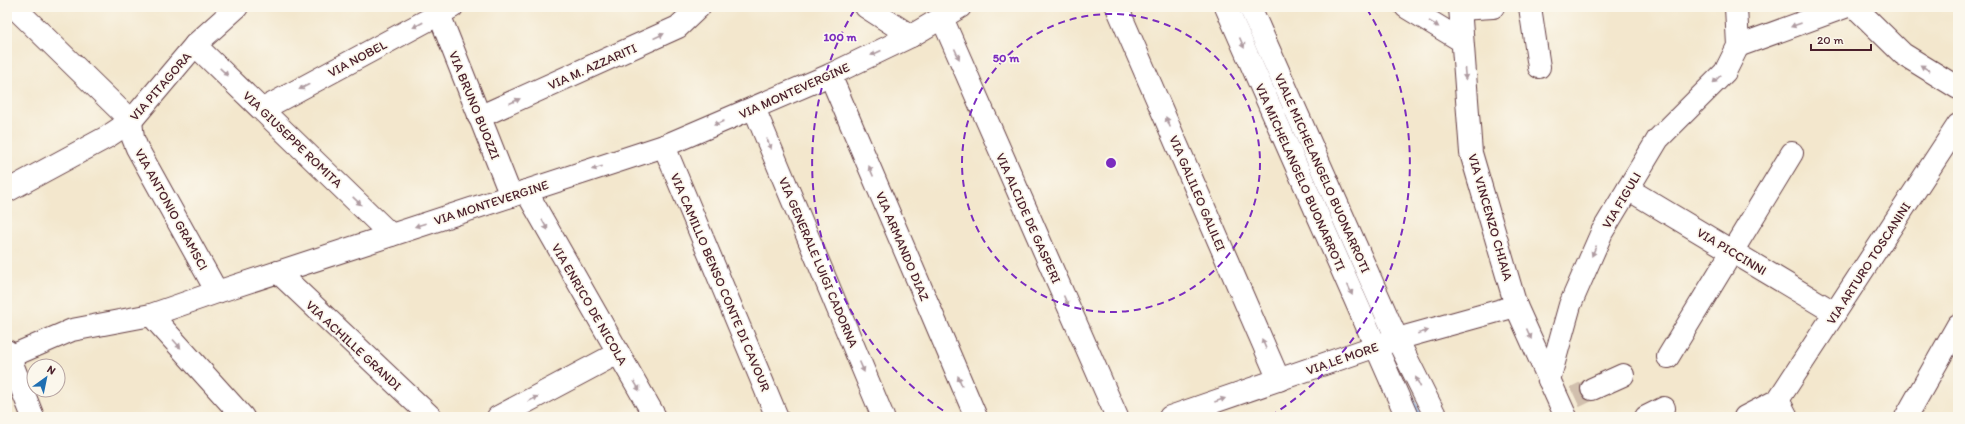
<svg xmlns="http://www.w3.org/2000/svg" width="1965" height="424" font-family="Itim,sans-serif">
<style>
.lines{fill:none;stroke-linecap:round;stroke-linejoin:round}
.stream{stroke:#7cafe9;stroke-width:6}
.minor-tunnel{stroke:#d1bfad;stroke-width:22;stroke-dasharray:22 11;stroke-linecap:butt}
.minor-casing{stroke:#633d43;stroke-width:24}
.minor{stroke:#fff;stroke-width:22}
.oneway{fill:#ae9aa0}
.ring{fill:none;stroke:#7b2cbf;stroke-width:2;stroke-dasharray:7 5}
.labels{text-anchor:middle;stroke-width:3.5;stroke-linejoin:round;paint-order:stroke}
.street-label{font-size:13px;fill:#4a1f2b;stroke:#fbf7ec}
.centre{fill:#7b2cbf;stroke:#fbf7ec;stroke-width:2}
.ring-label{font-size:12px;text-anchor:middle;font-weight:bold;fill:#7b2cbf;stroke:#fbf7ec;stroke-width:3.5;stroke-linejoin:round;paint-order:stroke}
</style>
<rect width="100%" height="100%" fill="#fbf7ec"/>
<filter id="ink" filterUnits="userSpaceOnUse"><feTurbulence type="fractalNoise" baseFrequency=".025" numOctaves="2"/><feDisplacementMap in="SourceGraphic" scale="8" xChannelSelector="R" yChannelSelector="G"/><feConvolveMatrix kernelMatrix="1 2 1 2 8 2 1 2 1" color-interpolation-filters="sRGB"/></filter>
<filter id="wash" filterUnits="userSpaceOnUse"><feTurbulence type="fractalNoise" baseFrequency=".012" numOctaves="4" result="noise"/><feDisplacementMap in="SourceGraphic" scale="16" xChannelSelector="R" yChannelSelector="G"/><feGaussianBlur stdDeviation="0.9" result="paint"/><feColorMatrix in="noise" values="0 0 0 0 0 0 0 0 0 0 0 0 0 0 0 0 0 1.4 0 .05"/><feComposite in="paint" operator="in"/></filter>
<g filter="url(#wash)">
<rect width="100%" height="100%" fill="#f3e7cd"/>
<g class="lines">
<polyline class="stream" points="1404,384 1420,417"/>
</g>
</g>
<g filter="url(#ink)">
<g class="lines">
<polyline class="minor-tunnel" points="1575,397 1592,389"/>
<g class="minor-casing">
<g id="minor">
<polyline points="14,7 131,121 133,138 137,148 217,292"/>
<polyline points="866,7 911,36"/>
<polyline points="1117,7 1279,380"/>
<polyline points="1226,7 1407,417"/>
<polyline points="1250,7 1397,339 1436,417"/>
<polyline points="1406,7 1462,41"/>
<polyline points="1460,7 1471,153 1516,306 1566,417"/>
<polyline points="1530,7 1539,67"/>
<polyline points="1855,7 1903,54 1958,88"/>
<polyline points="1460,9 1493,7"/>
<polyline points="439,14 511,196"/>
<polyline points="942,18 1117,417"/>
<polyline points="195,45 391,235"/>
<polyline points="1738,46 1845,7"/>
<polyline points="830,75 976,417"/>
<polyline points="754,108 883,417"/>
<polyline points="263,109 452,7"/>
<polyline points="479,117 678,27 699,7"/>
<polyline points="664,146 777,417"/>
<polyline points="1628,189 1835,313"/>
<polyline points="7,191 107,137 131,121 195,45 237,7"/>
<polyline points="526,191 655,417"/>
<polyline points="278,272 431,417"/>
<polyline points="151,315 243,417"/>
<polyline points="7,351 33,417"/>
<polyline points="1668,357 1792,153"/>
<polyline points="7,358 72,330 151,315 217,292 664,146 830,75 911,36 960,7"/>
<polyline points="1549,380 1570,305 1602,232 1658,139 1725,72 1738,46 1736,7"/>
<polyline points="1592,389 1623,375"/>
<polyline points="1778,400 1787,417"/>
<polyline points="498,417 618,353"/>
<polyline points="1170,417 1397,339 1516,306"/>
<polyline points="1646,417 1664,408"/>
<polyline points="1745,417 1778,400 1958,125"/>
<polyline points="1906,417 1958,325"/>
</g>
</g>
<use href="#minor" class="minor"/>
</g>
<defs><path id="oneway-solid" d="M-6-.8H1V-3.2L6.5 0L1 3.2V.8H-6Z"/></defs>
<g class="oneway">
<use href="#oneway-solid" transform="translate(1434 24) rotate(32)"/>
<use href="#oneway-solid" transform="translate(418 25) rotate(152)"/>
<use href="#oneway-solid" transform="translate(1796 25) rotate(160)"/>
<use href="#oneway-solid" transform="translate(659 36) rotate(-24)"/>
<use href="#oneway-solid" transform="translate(1242 43) rotate(66)"/>
<use href="#oneway-solid" transform="translate(876 53) rotate(155)"/>
<use href="#oneway-solid" transform="translate(957 54) rotate(66)"/>
<use href="#oneway-solid" transform="translate(1925 68) rotate(-148)"/>
<use href="#oneway-solid" transform="translate(224 72) rotate(44)"/>
<use href="#oneway-solid" transform="translate(1465 74) rotate(85)"/>
<use href="#oneway-solid" transform="translate(1717 79) rotate(135)"/>
<use href="#oneway-solid" transform="translate(304 87) rotate(152)"/>
<use href="#oneway-solid" transform="translate(515 101) rotate(-24)"/>
<use href="#oneway-solid" transform="translate(1168 122) rotate(-113)"/>
<use href="#oneway-solid" transform="translate(719 123) rotate(157)"/>
<use href="#oneway-solid" transform="translate(769 144) rotate(67)"/>
<use href="#oneway-solid" transform="translate(597 168) rotate(162)"/>
<use href="#oneway-solid" transform="translate(871 171) rotate(-113)"/>
<use href="#oneway-solid" transform="translate(357 201) rotate(44)"/>
<use href="#oneway-solid" transform="translate(420 225) rotate(162)"/>
<use href="#oneway-solid" transform="translate(545 225) rotate(61)"/>
<use href="#oneway-solid" transform="translate(1594 251) rotate(114)"/>
<use href="#oneway-solid" transform="translate(1350 290) rotate(66)"/>
<use href="#oneway-solid" transform="translate(1066 301) rotate(66)"/>
<use href="#oneway-solid" transform="translate(1423 332) rotate(-16)"/>
<use href="#oneway-solid" transform="translate(1529 334) rotate(66)"/>
<use href="#oneway-solid" transform="translate(177 344) rotate(48)"/>
<use href="#oneway-solid" transform="translate(1264 344) rotate(-113)"/>
<use href="#oneway-solid" transform="translate(862 367) rotate(67)"/>
<use href="#oneway-solid" transform="translate(960 381) rotate(-113)"/>
<use href="#oneway-solid" transform="translate(1418 382) rotate(-116)"/>
<use href="#oneway-solid" transform="translate(637 386) rotate(60)"/>
<use href="#oneway-solid" transform="translate(533 399) rotate(-28)"/>
<use href="#oneway-solid" transform="translate(1220 400) rotate(-19)"/>
</g>
</g>
<g class="ring">
<circle cx="1111" cy="163" r="149"/>
<path d="M953 417A299 299 0 0 1 855 9M1367 9A299 299 0 0 1 1269 417"/>
</g>
<g class="labels">
<g class="street-label">
<text transform="translate(357 58) rotate(-28)" y="5">VIA NOBEL</text>
<text transform="translate(592 66) rotate(-24)" y="5">VIA M. AZZARITI</text>
<text transform="translate(160 86) rotate(-49)" y="5">VIA PITAGORA</text>
<text transform="translate(794 90) rotate(-24)" y="5">VIA MONTEVERGINE</text>
<text transform="translate(475 105) rotate(68)" y="5">VIA BRUNO BUOZZI</text>
<text transform="translate(293 139) rotate(44)" y="5">VIA GIUSEPPE ROMITA</text>
<text transform="translate(1323 173) rotate(66)" y="5">VIALE MICHELANGELO BUONARROTI</text>
<text transform="translate(1301 177) rotate(66)" y="5">VIA MICHELANGELO BUONARROTI</text>
<text transform="translate(1198 193) rotate(67)" y="5">VIA GALILEO GALILEI</text>
<text transform="translate(1621 200) rotate(-59)" y="5">VIA FIGULI</text>
<text transform="translate(491 202) rotate(-18)" y="5">VIA MONTEVERGINE</text>
<text transform="translate(172 209) rotate(61)" y="5">VIA ANTONIO GRAMSCI</text>
<text transform="translate(1491 217) rotate(74)" y="5">VIA VINCENZO CHIAIA</text>
<text transform="translate(1029 218) rotate(66)" y="5">VIA ALCIDE DE GASPERI</text>
<text transform="translate(903 246) rotate(67)" y="5">VIA ARMANDO DIAZ</text>
<text transform="translate(1732 251) rotate(31)" y="5">VIA PICCINNI</text>
<text transform="translate(819 262) rotate(67)" y="5">VIA GENERALE LUIGI CADORNA</text>
<text transform="translate(1868 263) rotate(-57)" y="5">VIA ARTURO TOSCANINI</text>
<text transform="translate(721 282) rotate(67)" y="5">VIA CAMILLO BENSO CONTE DI CAVOUR</text>
<text transform="translate(590 304) rotate(60)" y="5">VIA ENRICO DE NICOLA</text>
<text transform="translate(354 345) rotate(43)" y="5">VIA ACHILLE GRANDI</text>
<text transform="translate(1342 358) rotate(-19)" y="5">VIA LE MORE</text>
</g>
</g>
<circle cx="1111" cy="163" r="6" class="centre"/>
<g class="ring-label">
<text x="840" y="41">100 m</text>
<text x="1006" y="62">50 m</text>
</g>
<rect width="1965" height="424" fill="none" stroke="#fbf7ec" stroke-width="24"/>
<g transform="translate(46 378) rotate(33)"><circle r="19" fill="#fbf7ec" stroke="#b4a19f"/>
<path d="M0-3L7 15L0 10L-7 15Z" fill="#1f6fb2"/>
<text y="-6" font-size="11" font-weight="bold" text-anchor="middle" fill="#4a1f2b">N</text>
</g>
<path d="M1811 44v6h60v-6" fill="none" stroke="#4a1f2b" stroke-width="2"/>
<text x="1817" y="44" font-size="12" fill="#4a1f2b" stroke="#fbf7ec" stroke-width="3" paint-order="stroke">20 m</text>
</svg>
